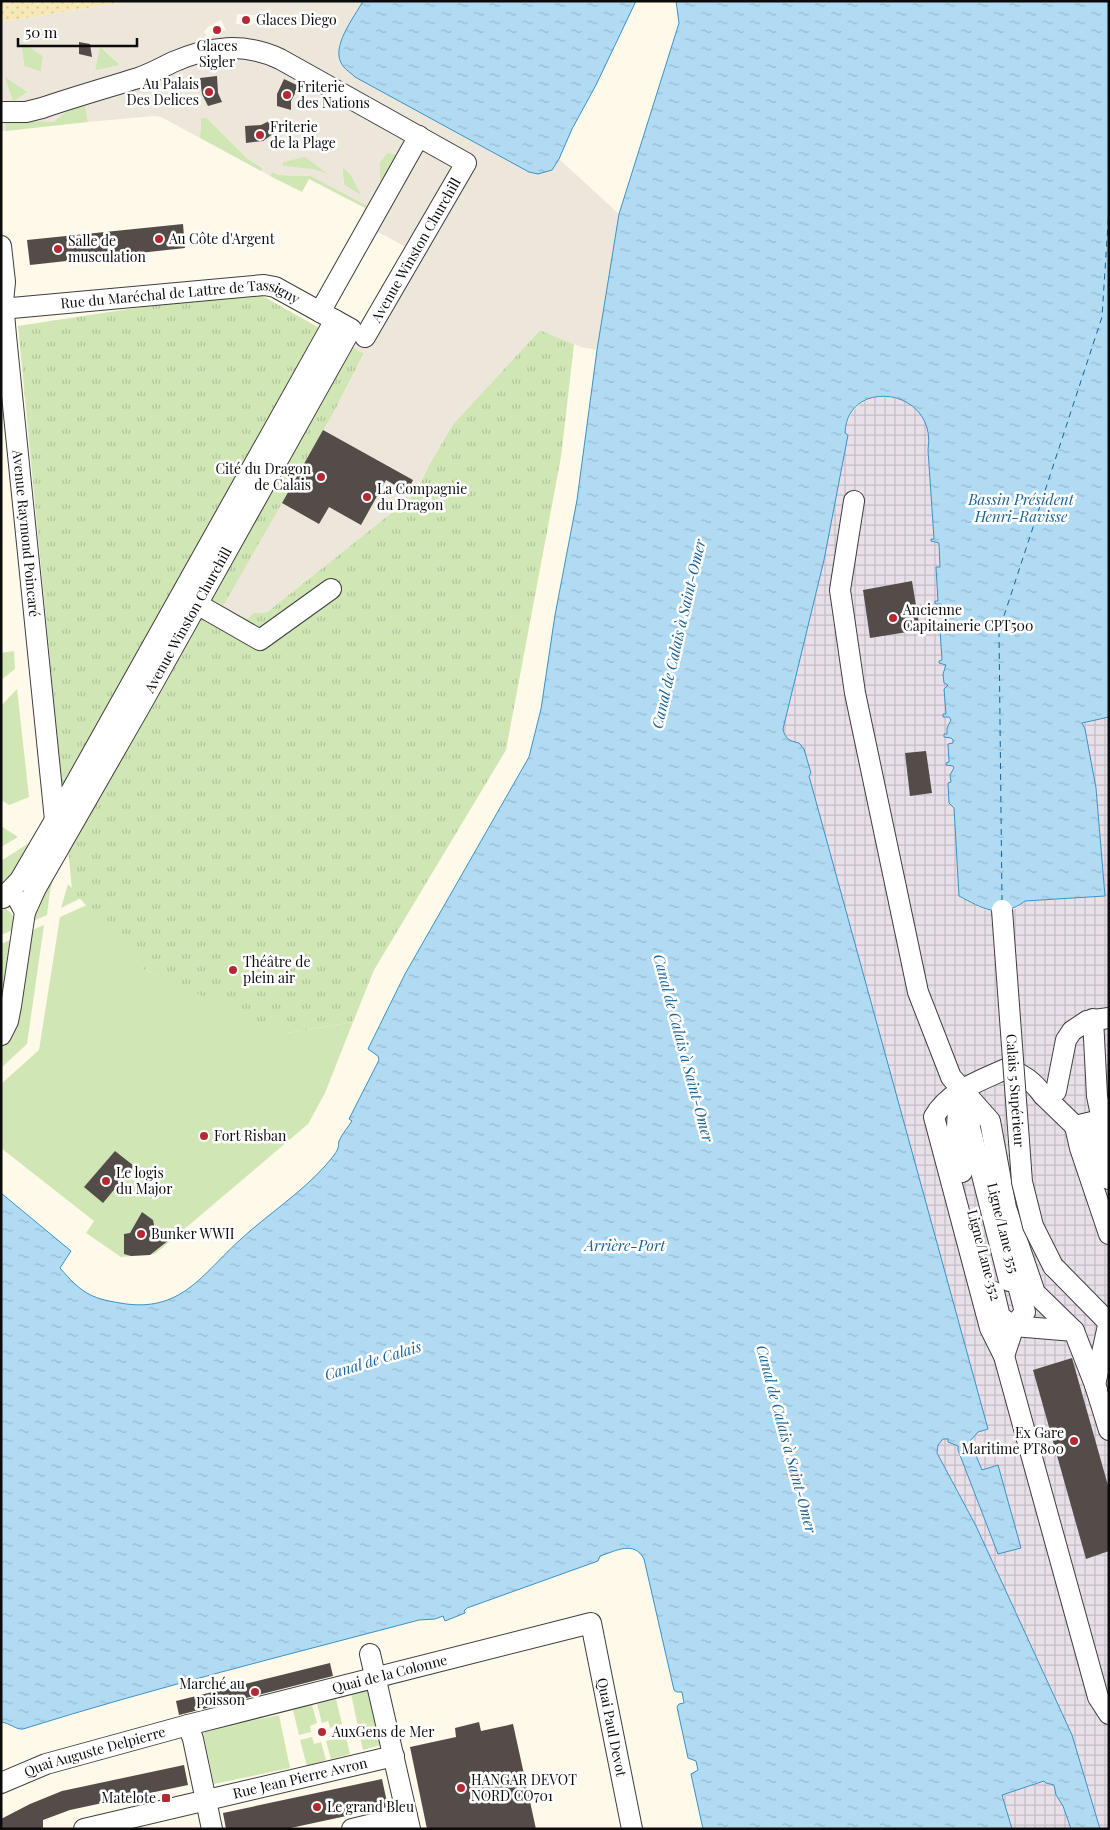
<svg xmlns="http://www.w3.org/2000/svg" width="1110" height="1830" font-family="'Playfair Display',serif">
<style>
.industrial{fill:url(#industrial-grid)}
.grass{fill:#d0e6b5}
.sand{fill:url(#sand-dots)}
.park{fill:url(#park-tufts)}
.plaza{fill:#ece7da;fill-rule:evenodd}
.water{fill:url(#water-ripples);stroke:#3b92c6}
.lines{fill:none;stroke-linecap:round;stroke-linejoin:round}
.ferry{stroke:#1b6395;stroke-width:1;stroke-dasharray:6 5;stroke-linecap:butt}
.building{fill:#534c48}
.minor-casing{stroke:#3e3e3e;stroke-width:22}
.minor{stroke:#fff;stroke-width:20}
.minor-bridge-casing{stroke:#3e3e3e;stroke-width:22;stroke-linecap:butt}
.minor-bridge{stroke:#fff;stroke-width:20}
.poi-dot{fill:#b32a34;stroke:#fff;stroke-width:2}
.labels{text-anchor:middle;stroke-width:5;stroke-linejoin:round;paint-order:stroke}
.poi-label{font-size:14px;fill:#0b0b0b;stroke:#fff;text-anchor:start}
.street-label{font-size:14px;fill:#0b0b0b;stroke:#fff}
.water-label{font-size:15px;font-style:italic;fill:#1b6395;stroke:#fff}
</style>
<defs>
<pattern id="industrial-grid" width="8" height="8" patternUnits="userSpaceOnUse" patternTransform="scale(1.25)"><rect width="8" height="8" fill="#e8dfe9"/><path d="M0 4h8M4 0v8" fill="none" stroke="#c6bec6"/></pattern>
<pattern id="sand-dots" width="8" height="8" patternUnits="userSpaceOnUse" patternTransform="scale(1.25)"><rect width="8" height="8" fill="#f7e8b8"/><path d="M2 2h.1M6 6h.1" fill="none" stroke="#d2c69d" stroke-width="1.8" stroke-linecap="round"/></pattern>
<pattern id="park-tufts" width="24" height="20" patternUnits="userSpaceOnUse" patternTransform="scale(1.25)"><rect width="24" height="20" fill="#d0e6b5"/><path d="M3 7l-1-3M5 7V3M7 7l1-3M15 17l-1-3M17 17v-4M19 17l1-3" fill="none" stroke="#b1c49a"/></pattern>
<pattern id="water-ripples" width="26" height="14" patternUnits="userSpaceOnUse" patternTransform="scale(1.25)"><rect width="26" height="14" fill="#b0dbf3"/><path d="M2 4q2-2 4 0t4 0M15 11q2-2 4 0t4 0" fill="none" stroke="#96bbcf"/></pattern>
</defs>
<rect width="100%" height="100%" fill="#fef9e9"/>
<g class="industrial">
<polygon points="883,396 903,400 912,405 922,415 926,422 930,437 928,451 934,539 931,539 939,543 940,567 936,568 938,601 935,601 942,604 943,607 944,627 940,630 942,660 939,661 946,665 944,670 948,685 945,689 946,715 943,714 950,719 949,723 953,740 953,743 948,744 949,763 946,763 946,765 953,766 954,768 950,775 951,782 948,783 954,808 959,896 986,910 1015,909 1025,901 1105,896 1096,788 1082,722 1109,717 1109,1829 1100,1829 1072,1735 976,1526 937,1453 938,1445 943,1439 948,1439 958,1446 958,1450 998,1554 998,1465 982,1470 970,1441 978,1432 988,1429 833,870 809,776 810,773 799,743 791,742 787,738 783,729 824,560 848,435 845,434 845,427 852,412 860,404 873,397"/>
<polygon points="1045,1781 1054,1785 1056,1796 1063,1806 1071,1829 1012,1829 1002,1795"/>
</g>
<g class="grass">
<polygon points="21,41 43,56 41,72 24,66"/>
<polygon points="100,46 120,65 94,71"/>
<polygon points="186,75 188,101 166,89"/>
<polygon points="4,76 28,92 13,102"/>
<polygon points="85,103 88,122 6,131 4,121"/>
<polygon points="201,118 207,118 248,159 263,168 261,171 200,138"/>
<polygon points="387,153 399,154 382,184 380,182 380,162"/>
<polygon points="305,156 331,176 283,166 283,162"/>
<polygon points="342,166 351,175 362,196 344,185"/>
<polygon points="272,172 280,175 311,176 372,208 363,224 359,222 365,208 309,179 302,192 270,176"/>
<polygon points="14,651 15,669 1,680 1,653"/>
<polygon points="17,689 29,797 9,805 1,800 1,706"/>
<polygon points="1,826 18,837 1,847"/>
<polygon points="29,843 35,846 1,891 1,861"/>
<polygon points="55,871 50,891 47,915 31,922 32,913"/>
<polygon points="68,884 81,898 61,908"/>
<polygon points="87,905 145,970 287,1033 353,1022 325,1093 308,1124 155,1254 121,1257 86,1233 94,1221 1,1148 1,1084 39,1050 60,917"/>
<polygon points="6,909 12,914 14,920 13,930 1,935 1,910"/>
<polygon points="44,925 27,1044 1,1068 1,1048 17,1021 30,931"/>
<polygon points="10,940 1,1005 1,944"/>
<polygon points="363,1690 368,1691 372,1695 384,1744 363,1750 351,1694"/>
<polygon points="336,1699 342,1724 330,1728 328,1721 322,1723 317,1704"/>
<polygon points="312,1705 317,1723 310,1726 311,1732 299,1735 293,1710"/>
<polygon points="279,1715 290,1768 214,1784 203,1731"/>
<polygon points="344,1729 350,1754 331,1759 326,1741 333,1739 332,1732"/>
<polygon points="312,1737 314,1744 321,1742 326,1760 307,1766 300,1740"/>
</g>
<polygon class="sand" points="1,1 132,1 1,22"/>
<polygon class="park" points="259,294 364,353 335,410 282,503 254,613 267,612 415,494 429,465 453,424 540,330 574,344 561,457 506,750 374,970 353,1022 287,1033 262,1023 145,970 72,890 18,326 201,298"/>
<path class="plaza" d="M132,1h231l-24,43 3,21 13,12 174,95 23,-2 7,-11 60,55 -22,136 -16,-3 -41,-17 -87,94 -24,41 -14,29 -148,118 -13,1 -7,6 -24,-13 112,-196 29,-56 -14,-8 56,-99 -43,-23 9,-16 -61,-32 -31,-1 -8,-3 -2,4 -9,-5 2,-4 -15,-8 -41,-41h-6l-1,20 -39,-21 -8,-1 -65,6 -3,-19 -12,2 -19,17 -23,-1 -23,-3 -3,3 1,10h-5v-109zM237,14l15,1 4,1 1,6 -6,3 -15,-1zM221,20l5,10 -14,6h-5l-3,-4 4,-5zM21,42l22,14 -2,16 -17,-6zM100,46h1l19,19 -25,6zM5,77l23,15 -15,10zM284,79l15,8 -8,14v9l-14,-4v-12zM269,121l4,13 -10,7 -16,2 -2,-17 16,-1zM387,153l12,1 -17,30 -2,-2v-20zM305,157l23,17 -14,-5 -31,-3v-4zM342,167l9,8 10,20 -17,-10z"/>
<g class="water">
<path d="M363,1h273l-40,84 -24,44 -13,30 -7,11 -14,4 -9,-2 -174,-95c-4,-4 -9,-7 -12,-11 -14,-18 11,-48 20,-65z"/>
<path d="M676,1h433v716l-27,6 3,6 11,59 9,108 -80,5c-25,19 -43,7 -66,-5l-5,-88 -5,-5 -1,-20 3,-1 -1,-7 4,-7 -1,-2 -7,-1v-2l3,-1 -1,-18 5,-1v-3l-2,-2 -7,-1v-3h3v-6l4,-8 -2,-3h-6v-3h3l-2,-25 4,-4 -4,-2 -1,-9 3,-9 -7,-2v-2l3,-1 -2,-30 4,-2 -1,-21 -2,-3h-6v-3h3l-2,-34h4l-1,-24 -8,-2v-2h3l-6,-89c10,-62 -81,-74 -83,-17l3,2 -24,125 -41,169c2,10 7,12 16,14l5,6 7,24 -2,3 179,653 -10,3 -8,9 12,29 16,-5 23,83 -23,6 -40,-104v-4l-10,-4v-3h-5l-5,6 -1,8 39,73 96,209 28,94h-29l-8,-23 -7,-11 -2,-10 -8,-2 -2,-2 -42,14 10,34h-309l-12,-55 7,-4 -2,-9 -8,-3 -11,-51 2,-3 5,-1 -2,-11h-5l-3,-2 -30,-131c-10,-19 -28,-8 -44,-3l-2,5 -131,47 -3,3 1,2 -20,8 -2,-5 -8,3 -16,1c-132,35 -265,68 -396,109 -7,1 -13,-6 -22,-7v-529l70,58 -11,17c21,24 29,30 60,35 61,11 82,-29 121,-64 26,-24 60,-46 84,-73 4,-5 11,-12 13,-18 1,-2 0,-5 1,-7 3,-7 9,-14 13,-20l-3,-2 30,-59 -1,-4 -10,-7 37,-75 124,-217 12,-48 14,-94 22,-115 20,-150 22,-136 60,-191z"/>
</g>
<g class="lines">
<polyline class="ferry" points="1002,901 999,631 1102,317 1109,208"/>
</g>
<g class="building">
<polygon points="79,42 90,44 92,57 79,54"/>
<polygon points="217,76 218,93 222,102 208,106 202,94 200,78"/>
<polygon points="284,79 299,86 291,101 291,110 277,106 277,94"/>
<polygon points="269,121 273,134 263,141 246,143 245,126 261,125"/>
<polygon points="183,224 185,248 30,265 27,240"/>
<polygon points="323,430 413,480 407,492 386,480 361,525 329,507 319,524 282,503"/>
<polygon points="912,581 920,630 870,638 863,590"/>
<polygon points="926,751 932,793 910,796 905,753"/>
<polygon points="115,1151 134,1166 103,1203 84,1187"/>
<polygon points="142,1212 153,1220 156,1235 169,1240 150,1255 131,1256 124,1254 124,1234 130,1233"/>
<polygon points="1072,1358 1109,1489 1109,1551 1086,1559 1033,1370"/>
<polygon points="330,1663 333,1676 179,1715 176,1701"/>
<polygon points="479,1722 481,1731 513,1724 536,1829 427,1829 410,1747 456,1737 455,1728"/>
<polygon points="184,1765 188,1785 150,1793 151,1801 141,1803 135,1796 70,1810 43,1820 43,1829 1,1829 1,1819 30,1804 62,1791"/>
<polygon points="382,1779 388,1807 286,1829 226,1829 223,1813"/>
</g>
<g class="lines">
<g class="minor-casing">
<g id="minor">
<path d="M1,112h25l16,-4c32,-11 64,-20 96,-30 12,-4 23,-10 35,-16 37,-16 71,-20 107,-3l186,104 -101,174"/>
<path id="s1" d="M1,246l4,36 -2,20 3,34 49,484"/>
<path id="s2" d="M1,309l263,-24 11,2 76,42 -209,374 -106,185 -11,24"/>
<polyline points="320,312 419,136"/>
<polyline points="854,501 840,590 855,693 918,992 951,1077 990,1121 1006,1208 1035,1293 1074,1331"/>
<polyline points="197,604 260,640 331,589"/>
<polyline points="3,898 20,880 55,820 335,320"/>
<polyline points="1093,1019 1097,1096 1109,1153"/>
<polyline points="1,1035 8,1021 11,1006 25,912 19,901"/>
<path d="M1008,1068c-26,12 -60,23 -74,49l56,211 14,28 94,341 11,17"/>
<path d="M1008,1068c15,7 25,13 35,27l6,1 7,-5 10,-51 6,-9 15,-10 22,-3"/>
<polyline points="1043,1095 1075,1126 1092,1122 1109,1179"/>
<polyline points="969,1107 970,1128 1009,1281"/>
<polyline points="958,1108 956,1147 962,1172"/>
<polyline points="1075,1126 1080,1148 1109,1234"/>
<polyline points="1012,1263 1025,1312 1014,1326"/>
<polyline points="1053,1266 1109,1323"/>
<polyline points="994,1292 1000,1317 1014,1326 1004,1356"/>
<polyline points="1109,1321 1095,1385 1109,1430"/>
<polyline points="1014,1326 1074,1331 1097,1390"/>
<polyline points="370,1654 410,1829"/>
<polyline points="188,1725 193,1739 212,1829"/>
<path id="s3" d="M1,1783l45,-19 142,-39 403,-102 41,206"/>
<path id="s4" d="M84,1829l310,-73"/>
<polyline points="352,1829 407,1816"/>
</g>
</g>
<use href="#minor" class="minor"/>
<g class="minor-bridge-casing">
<g id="minor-bridge">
<path id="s5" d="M1002,910l20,272 11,44 20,40"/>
</g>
</g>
<use href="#minor-bridge" class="minor-bridge"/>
</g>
<g class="poi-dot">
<circle cx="246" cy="20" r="5"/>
<circle cx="217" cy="30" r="5"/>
<circle cx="209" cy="92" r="5"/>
<circle cx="287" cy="95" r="5"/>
<circle cx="260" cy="135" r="5"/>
<circle cx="159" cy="239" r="5"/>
<circle cx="58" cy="249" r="5"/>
<circle cx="321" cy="477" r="5"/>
<circle cx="367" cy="497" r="5"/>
<circle cx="893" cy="618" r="5"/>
<circle cx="233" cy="970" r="5"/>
<circle cx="204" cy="1136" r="5"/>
<circle cx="106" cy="1181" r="5"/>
<circle cx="141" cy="1234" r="5"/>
<circle cx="1074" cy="1441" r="5"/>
<circle cx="255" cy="1692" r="5"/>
<circle cx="322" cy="1732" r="5"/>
<circle cx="461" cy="1788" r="5"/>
<rect x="161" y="1793" width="10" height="10" rx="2.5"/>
<circle cx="317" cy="1807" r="5"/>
</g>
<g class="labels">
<g class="poi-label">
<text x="256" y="25">Glaces Diego</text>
<text x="217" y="51" text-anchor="middle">Glaces<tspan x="217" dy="16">Sigler</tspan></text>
<text x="199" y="89" text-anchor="end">Au Palais<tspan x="199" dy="16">Des Delices</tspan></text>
<text x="297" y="92">Friterie<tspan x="297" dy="16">des Nations</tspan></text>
<text x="270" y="132">Friterie<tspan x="270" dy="16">de la Plage</tspan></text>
<text x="169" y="244">Au Côte d'Argent</text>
<text x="68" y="246">Salle de<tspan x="68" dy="16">musculation</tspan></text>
<text x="311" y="474" text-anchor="end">Cité du Dragon<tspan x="311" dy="16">de Calais</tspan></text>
<text x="377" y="494">La Compagnie<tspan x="377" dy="16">du Dragon</tspan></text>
<text x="903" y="615">Ancienne<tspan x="903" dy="16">Capitainerie CPT500</tspan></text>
<text x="243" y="967">Théâtre de<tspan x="243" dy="16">plein air</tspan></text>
<text x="214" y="1141">Fort Risban</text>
<text x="116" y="1178">Le logis<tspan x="116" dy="16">du Major</tspan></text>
<text x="151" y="1239">Bunker WWII</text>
<text x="1064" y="1438" text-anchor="end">Ex Gare<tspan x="1064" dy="16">Maritime PT800</tspan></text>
<text x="245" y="1689" text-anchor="end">Marché au<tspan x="245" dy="16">poisson</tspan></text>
<text x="332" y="1737">AuxGens de Mer</text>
<text x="471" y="1785">HANGAR DEVOT<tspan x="471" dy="16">NORD CO701</tspan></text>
<text x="156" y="1803" text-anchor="end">Matelote</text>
<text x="327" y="1812">Le grand Bleu</text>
</g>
<g class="street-label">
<text transform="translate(416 250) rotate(-60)" y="5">Avenue Winston Churchill</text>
<text dy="5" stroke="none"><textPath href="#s2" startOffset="181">Rue du Maréchal de Lattre de Tassigny</textPath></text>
<text dy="5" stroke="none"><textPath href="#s1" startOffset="289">Avenue Raymond Poincaré</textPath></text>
<text transform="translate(188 620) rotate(-61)" y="5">Avenue Winston Churchill</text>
<text dy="5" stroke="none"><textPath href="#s5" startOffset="181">Calais 5 Supérieur</textPath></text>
<text transform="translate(1003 1228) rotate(76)" y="5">Ligne/Lane 355</text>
<text transform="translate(984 1255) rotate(75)" y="5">Ligne/Lane 352</text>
<text dy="5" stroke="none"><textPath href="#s3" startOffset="404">Quai de la Colonne</textPath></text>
<text dy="5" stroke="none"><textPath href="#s3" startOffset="718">Quai Paul Devot</textPath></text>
<text dy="5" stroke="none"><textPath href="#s3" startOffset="99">Quai Auguste Delpierre</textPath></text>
<text dy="5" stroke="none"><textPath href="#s4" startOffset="222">Rue Jean Pierre Avron</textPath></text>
</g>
<g class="water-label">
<text x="1021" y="505">Bassin Président<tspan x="1021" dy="17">Henri-Ravisse</tspan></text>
<text transform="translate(679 634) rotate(-77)" y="5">Canal de Calais à Saint-Omer</text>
<text transform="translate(683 1048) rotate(75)" y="5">Canal de Calais à Saint-Omer</text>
<text x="625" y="1251">Arrière-Port</text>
<text transform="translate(373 1361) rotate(-17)" y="5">Canal de Calais</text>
<text transform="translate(786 1439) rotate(75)" y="5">Canal de Calais à Saint-Omer</text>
</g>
</g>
<rect width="1110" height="1830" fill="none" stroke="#0b0b0b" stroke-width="5"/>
<path d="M18 38v8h119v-8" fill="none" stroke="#0b0b0b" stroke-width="2.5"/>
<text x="25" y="38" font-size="15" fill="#0b0b0b" stroke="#ffffff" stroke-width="4" paint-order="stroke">50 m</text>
</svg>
